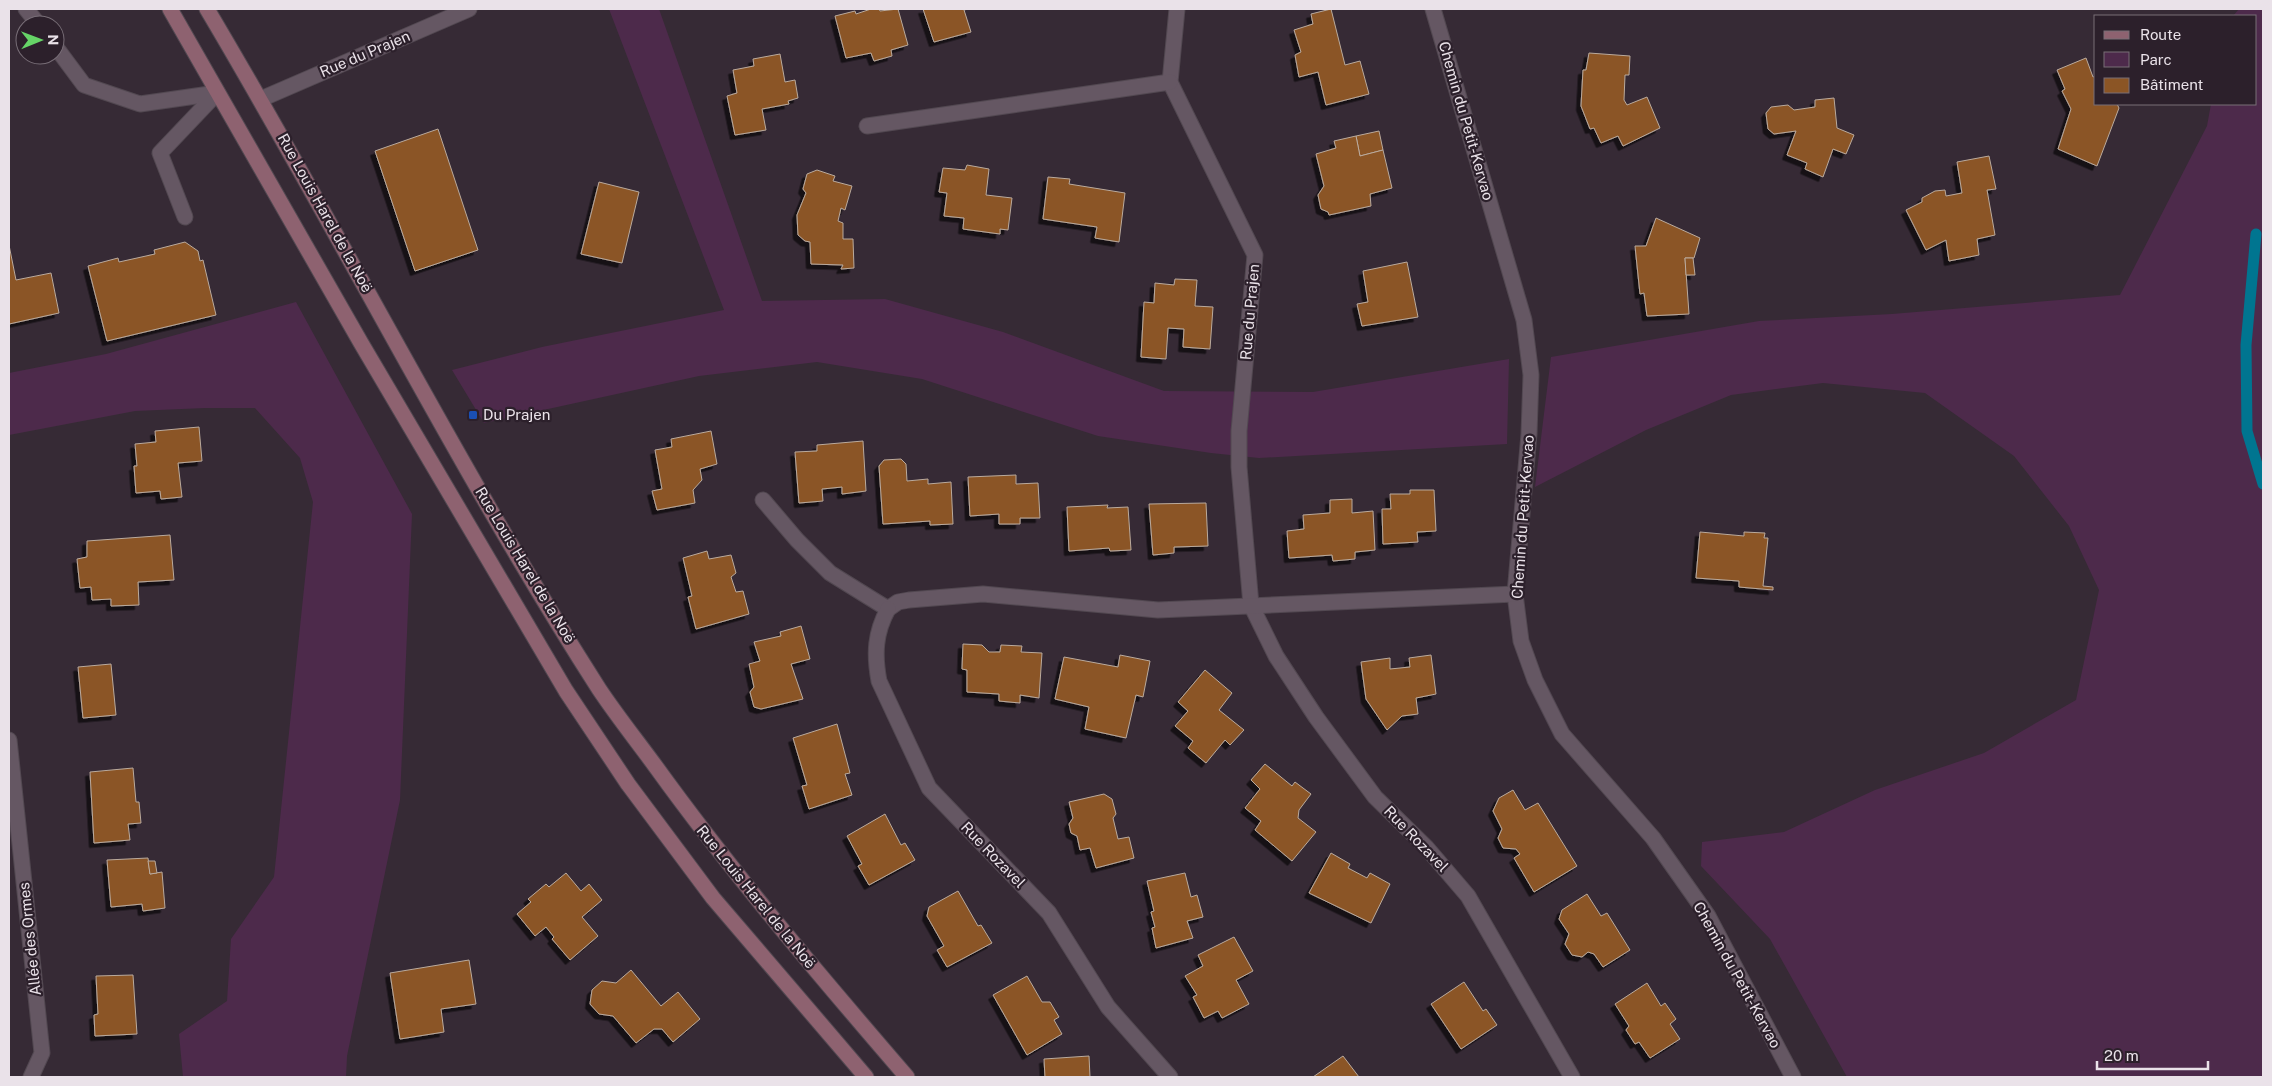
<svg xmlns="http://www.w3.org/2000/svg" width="2272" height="1086" font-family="'Public Sans',sans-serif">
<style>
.green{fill:#4d2a4b}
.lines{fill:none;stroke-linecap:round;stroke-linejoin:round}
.stream{stroke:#007590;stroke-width:11}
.building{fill:#8b5525;stroke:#baaa9d;filter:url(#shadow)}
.lane-casing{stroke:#524851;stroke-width:17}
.street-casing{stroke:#524851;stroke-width:17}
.secondary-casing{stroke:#524851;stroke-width:17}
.lane{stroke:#655763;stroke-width:15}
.street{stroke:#655763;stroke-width:15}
.secondary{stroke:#8e6270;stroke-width:15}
.transit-dot{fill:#1a4fb4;stroke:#2c202b;stroke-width:2}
.labels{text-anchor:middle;stroke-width:4.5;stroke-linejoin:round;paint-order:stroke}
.street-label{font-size:15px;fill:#eae2e9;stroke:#2c202b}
.poi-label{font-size:15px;fill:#eae2e9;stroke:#2c202b;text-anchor:start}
</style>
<defs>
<filter id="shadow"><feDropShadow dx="-4.5" dy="4.5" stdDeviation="0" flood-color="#0009"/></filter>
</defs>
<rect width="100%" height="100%" fill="#362a35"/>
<g class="green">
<polygon points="609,9 659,9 762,301 885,299 1003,332 1164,391 1313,392 1509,359 1507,444 1259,458 1211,453 1098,436 922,379 817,362 699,376 484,423 452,370 542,347 724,310"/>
<polygon points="2239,9 2263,9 2263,1077 1847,1077 1770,939 1701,866 1702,842 1784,832 1875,790 1984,753 2076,700 2099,590 2069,526 2014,456 1925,393 1823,383 1731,395 1646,430 1535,487 1551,357 1759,321 1892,314 2120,295 2207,126 2211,104 2256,104 2256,16 2233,16"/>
<polygon points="296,302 412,514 400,800 347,1056 346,1077 183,1077 179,1034 227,1001 231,939 274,877 313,502 300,458 255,408 205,408 135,411 9,435 9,373 106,354"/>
</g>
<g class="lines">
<polyline class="stream" points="2256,234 2246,345 2247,431 2263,484"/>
</g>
<g class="building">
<polygon points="871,9 879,9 880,11 898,9 908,45 891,50 892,56 874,61 871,53 846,58 835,16 855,11 856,14"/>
<polygon points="923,9 968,9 964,10 971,32 934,42"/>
<polygon points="1331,9 1345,65 1360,61 1369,94 1326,105 1318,72 1299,77 1295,55 1301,52 1294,30 1313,24 1311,14"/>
<polygon points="1589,53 1630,56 1629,75 1625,75 1624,100 1627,105 1647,97 1660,128 1623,146 1618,136 1601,143 1594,128 1590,129 1581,106 1583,70 1586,70"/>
<polygon points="780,54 785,82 795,80 798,98 788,101 789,104 762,109 766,130 735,135 727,96 737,93 733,70 754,66 753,59"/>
<polygon points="2086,58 2093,77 2096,76 2096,104 2117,104 2119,108 2097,166 2058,149 2071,109 2062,91 2065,89 2057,70"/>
<polygon points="1834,98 1837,128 1854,135 1846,154 1833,149 1823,177 1805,169 1807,163 1787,155 1796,131 1774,134 1768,129 1766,113 1771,107 1788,105 1794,110 1815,107 1815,100"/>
<polygon points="438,129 478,250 415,271 375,151"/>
<polygon points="1379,131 1383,150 1360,156 1356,136"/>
<polygon points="1356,136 1360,156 1383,150 1392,188 1370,194 1371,206 1329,215 1328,212 1321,209 1318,195 1324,186 1316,154 1336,148 1334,141"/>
<polygon points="1989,156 1996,189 1987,190 1995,235 1977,239 1979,255 1949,261 1946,240 1926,250 1906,210 1922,202 1922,198 1935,191 1945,190 1946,196 1962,193 1957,162"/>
<polygon points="967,165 989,169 986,195 1012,198 1008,230 1000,229 1000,234 963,229 964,218 944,216 947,193 939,192 943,168 965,170"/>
<polygon points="817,170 835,176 833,181 852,186 845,210 841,208 838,221 843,223 843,239 853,239 854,268 841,269 843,265 811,264 810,242 805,241 798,235 797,215 806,193 803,189 807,174"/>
<polygon points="1048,177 1070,179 1069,184 1125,193 1119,242 1095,238 1097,227 1043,219"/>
<polygon points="599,182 639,192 622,263 581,254"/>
<polygon points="1656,218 1700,238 1694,258 1685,258 1689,314 1647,316 1644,293 1640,294 1635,246 1646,246"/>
<polygon points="185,242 198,251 200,261 203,260 216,315 107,341 88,266 118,258 119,262 155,254 154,250"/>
<polygon points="9,245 16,280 51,273 59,313 9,324"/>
<polygon points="1685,258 1693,258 1695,275 1686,275"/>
<polygon points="1407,262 1418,317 1362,326 1357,304 1368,302 1363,271"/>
<polygon points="1175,279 1197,280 1195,306 1213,307 1210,349 1183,347 1184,329 1168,328 1166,359 1141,357 1144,302 1154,303 1155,283 1174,285"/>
<polygon points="199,427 202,461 178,463 182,497 161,499 160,491 136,493 134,466 137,466 135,444 156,442 155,431"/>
<polygon points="711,431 717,464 700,469 702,480 693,490 695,503 657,510 652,491 662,489 655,450 672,447 671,439"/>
<polygon points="863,441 866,491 842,494 842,487 822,489 823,501 799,503 795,452 817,451 817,445"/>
<polygon points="901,459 906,464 907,481 928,479 928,484 951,482 953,524 930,525 930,521 883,524 879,466 884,460"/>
<polygon points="1016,475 1016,484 1038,483 1040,518 1020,518 1020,524 999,524 999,514 970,516 968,477"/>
<polygon points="1410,490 1434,490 1436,531 1417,532 1418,542 1383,544 1382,509 1391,509 1390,494 1410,494"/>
<polygon points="1352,499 1352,513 1373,511 1375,550 1355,552 1355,559 1333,561 1332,555 1289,558 1287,531 1304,529 1303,515 1330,513 1330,500"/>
<polygon points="1206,503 1208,546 1174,547 1174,553 1153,555 1149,504"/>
<polygon points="1108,505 1107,508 1128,507 1131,550 1110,551 1109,548 1069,551 1067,507"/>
<polygon points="1700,532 1744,536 1744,532 1765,533 1764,538 1768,538 1763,586 1773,587 1773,590 1739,587 1739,581 1696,578"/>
<polygon points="170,535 174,580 138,582 139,605 111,606 111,599 92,600 91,587 80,588 77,559 87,557 87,541"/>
<polygon points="707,551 709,559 731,555 736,573 731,577 736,592 743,591 749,614 696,629 688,597 692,596 683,558"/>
<polygon points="801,626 810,659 791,664 803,699 761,709 754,707 750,692 754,687 749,664 760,661 754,642 781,636 780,632"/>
<polygon points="963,644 982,645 989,652 1000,652 1001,645 1022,646 1021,652 1042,653 1039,698 1020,695 1020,703 999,701 999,694 967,692 967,670 962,669"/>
<polygon points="1120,655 1150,661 1143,697 1136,695 1126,738 1085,729 1089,707 1055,699 1064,657 1118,667"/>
<polygon points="1431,655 1436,694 1416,698 1418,714 1402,716 1387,730 1366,699 1361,662 1390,658 1390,669 1410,667 1409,658"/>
<polygon points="111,664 116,715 83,718 78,667"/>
<polygon points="1205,670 1232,693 1219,710 1244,730 1230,745 1225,740 1206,763 1188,748 1193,741 1175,726 1188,711 1178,702"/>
<polygon points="837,724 850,773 845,774 852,795 809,809 802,786 807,785 793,738"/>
<polygon points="1265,764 1292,786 1295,782 1311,794 1299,810 1298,818 1316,832 1292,861 1255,830 1261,821 1245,808 1260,789 1251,780"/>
<polygon points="133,768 136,802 139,802 141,823 128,824 130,840 94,843 90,772"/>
<polygon points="1513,790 1525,810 1538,803 1577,866 1534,892 1514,858 1520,854 1516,849 1503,848 1498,838 1502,829 1493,811 1499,798"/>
<polygon points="1104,794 1112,799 1116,814 1113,818 1118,839 1129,837 1134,858 1096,868 1090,848 1080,850 1077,836 1071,833 1069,824 1073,818 1069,802"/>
<polygon points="885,814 901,845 905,843 915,860 869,885 858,866 862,864 847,836"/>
<polygon points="1331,853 1350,864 1348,868 1367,878 1370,873 1390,884 1371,923 1309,893"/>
<polygon points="148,858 150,874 162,872 165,908 143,911 142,904 111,907 107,860"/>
<polygon points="148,861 155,861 157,873 150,874"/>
<polygon points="566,873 581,891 589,884 602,900 582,917 598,936 570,960 552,939 554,937 546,927 535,936 517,914 531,902 528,899 546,884 549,887"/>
<polygon points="1185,873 1191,897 1197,895 1203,917 1187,921 1193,938 1156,948 1152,928 1155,927 1151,912 1154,911 1147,881"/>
<polygon points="958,891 978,926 981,925 992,943 947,967 937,950 944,946 927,916 929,907"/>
<polygon points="1587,894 1601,916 1607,913 1630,950 1603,967 1594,954 1588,952 1582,957 1572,955 1565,944 1569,934 1559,919 1562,910"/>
<polygon points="1234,937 1253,971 1236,980 1249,1004 1222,1018 1218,1011 1204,1018 1193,997 1197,995 1185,976 1203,966 1198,955"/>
<polygon points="469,960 476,1004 441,1009 444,1032 400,1039 390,973"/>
<polygon points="631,970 661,1006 678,992 700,1019 673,1042 662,1029 654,1029 636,1043 613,1016 599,1014 590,1004 592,990 602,981 616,983"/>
<polygon points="133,975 137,1034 95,1036 94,1015 98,1014 96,976"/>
<polygon points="1027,976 1042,1002 1050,1002 1059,1017 1054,1020 1062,1034 1027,1055 993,995"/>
<polygon points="1464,982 1483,1011 1486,1009 1497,1025 1461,1049 1431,1004"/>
<polygon points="1647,983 1661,1006 1665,1003 1676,1019 1670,1024 1680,1039 1650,1058 1639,1042 1635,1044 1626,1030 1629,1026 1615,1004"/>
<polygon points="1089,1056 1090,1077 1045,1077 1044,1059"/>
<polygon points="1343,1056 1359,1077 1313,1077"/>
</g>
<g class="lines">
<g class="lane-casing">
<g id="lane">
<polyline points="26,9 39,25"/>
<polyline points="55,46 84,85 140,104 217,93"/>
<polyline points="185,217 160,153 217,93"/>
</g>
</g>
<g class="street-casing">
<g id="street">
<polyline points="1177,9 1170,82 1255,255 1239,431 1239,467 1251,605 1276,656 1316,717 1375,797 1426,847 1468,896 1572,1077"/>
<polyline points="1433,9 1524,320 1531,375 1529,434 1515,594 1521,641 1535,680 1562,734 1653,838 1708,916 1793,1077"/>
<polyline points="261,99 469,9"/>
<polyline points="867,126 1170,82"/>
<polyline points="763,500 797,540 830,573 888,609 898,602 909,600 983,594 1158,610 1515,594"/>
<path d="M888,609c-13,24 -14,45 -9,72l50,107 120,125 59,94 62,70"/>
<polyline points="9,740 42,1053 31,1077"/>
</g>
</g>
<g class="secondary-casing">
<g id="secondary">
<polyline points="170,9 361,343 566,691 628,784 713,898 866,1077"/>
<path d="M207,9c134,225 251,460 392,680 18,27 38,52 57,78 78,108 164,209 251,310"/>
</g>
</g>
<use href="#lane" class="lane"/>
<use href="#street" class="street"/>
<use href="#secondary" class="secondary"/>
</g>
<rect class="transit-dot" x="468" y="410" width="10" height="10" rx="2.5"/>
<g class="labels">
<g class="street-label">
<text transform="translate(365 54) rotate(-23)" y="5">Rue du Prajen</text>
<text transform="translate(1466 121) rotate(74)" y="5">Chemin du Petit-Kervao</text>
<text transform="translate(325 213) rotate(61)" y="5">Rue Louis Harel de la Noë</text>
<text transform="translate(1250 312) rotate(-85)" y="5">Rue du Prajen</text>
<text transform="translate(1523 517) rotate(-86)" y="5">Chemin du Petit-Kervao</text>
<text transform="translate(525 565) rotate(59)" y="5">Rue Louis Harel de la Noë</text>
<text transform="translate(1416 839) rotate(46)" y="5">Rue Rozavel</text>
<text transform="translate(993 855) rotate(46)" y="5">Rue Rozavel</text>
<text transform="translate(756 897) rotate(51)" y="5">Rue Louis Harel de la Noë</text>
<text transform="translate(30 939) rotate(-96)" y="5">Allée des Ormes</text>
<text transform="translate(1737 975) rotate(61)" y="5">Chemin du Petit-Kervao</text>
</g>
<g class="poi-label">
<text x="483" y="420">Du Prajen</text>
</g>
</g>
<rect width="2272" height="1086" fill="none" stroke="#eae2e9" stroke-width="20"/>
<rect x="2094" y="15" width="162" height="90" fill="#2c202b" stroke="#786e77"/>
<rect x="2104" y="31" width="25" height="8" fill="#8e6270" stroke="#786e77"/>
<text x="2140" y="40" font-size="15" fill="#eae2e9">Route</text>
<rect x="2104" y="52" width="25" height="15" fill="#4d2a4b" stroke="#786e77"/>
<text x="2140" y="65" font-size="15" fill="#eae2e9">Parc</text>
<rect x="2104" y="78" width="25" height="15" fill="#8b5525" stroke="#786e77"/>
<text x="2140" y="90" font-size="15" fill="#eae2e9">Bâtiment</text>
<g transform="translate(40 40) rotate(89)"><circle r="24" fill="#2c202b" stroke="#786e77"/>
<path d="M0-4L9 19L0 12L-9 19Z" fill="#66d467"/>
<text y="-8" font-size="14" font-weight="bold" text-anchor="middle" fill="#eae2e9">N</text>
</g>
<path d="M2097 1061v8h111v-8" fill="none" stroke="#eae2e9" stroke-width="2.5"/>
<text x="2104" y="1061" font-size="15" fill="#eae2e9" stroke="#2c202b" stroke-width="4" paint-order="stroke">20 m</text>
</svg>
